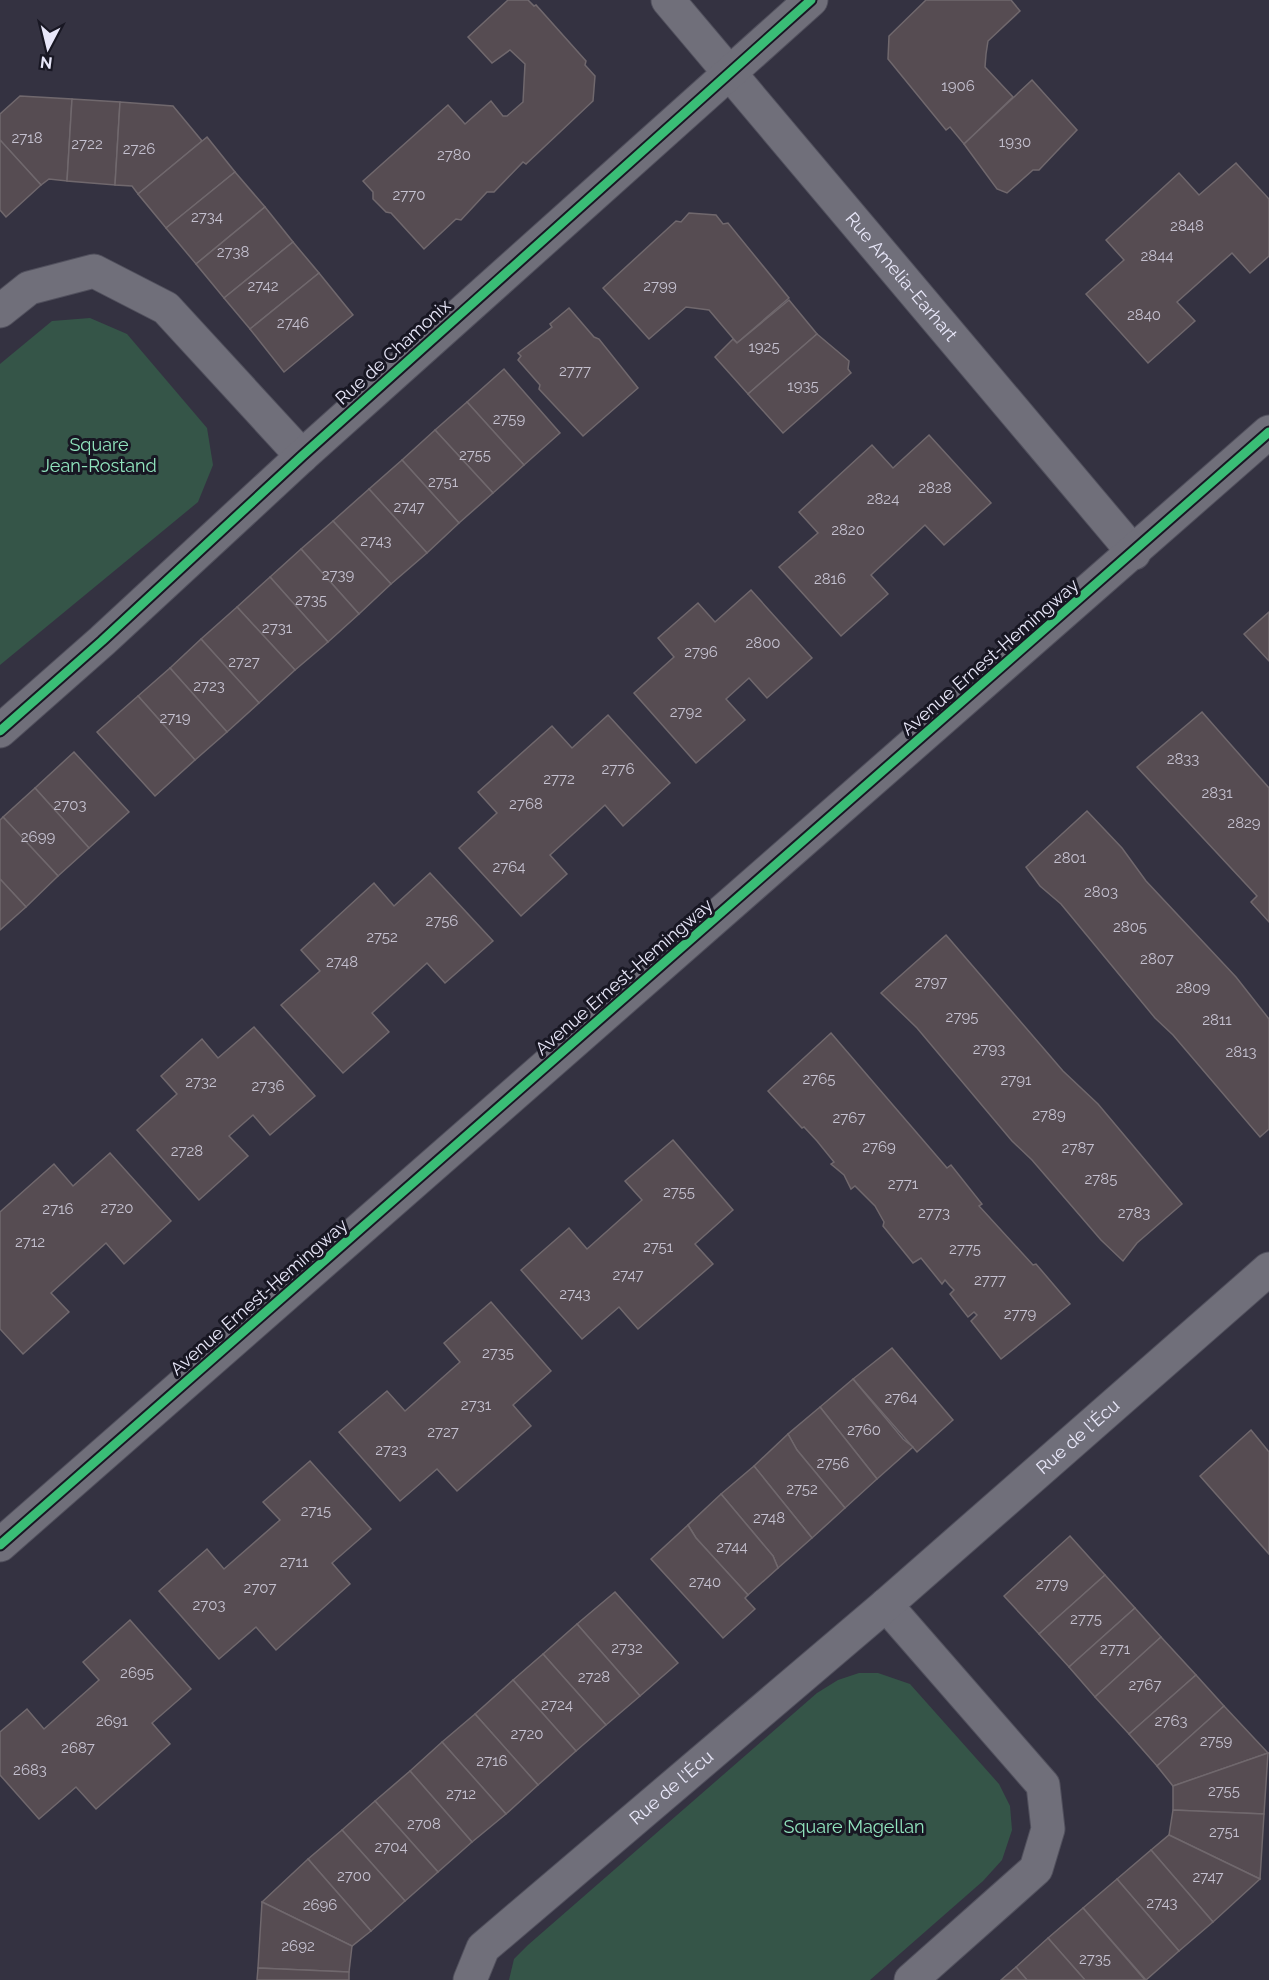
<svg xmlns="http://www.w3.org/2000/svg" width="1269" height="1980" font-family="Raleway,sans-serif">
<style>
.green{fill:#355548}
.building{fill:#564c52;stroke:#70686d;stroke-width:1.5}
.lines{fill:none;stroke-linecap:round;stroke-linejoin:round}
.minor-casing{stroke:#51505d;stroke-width:35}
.minor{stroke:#706f7a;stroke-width:33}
.cycleway-casing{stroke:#181723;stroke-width:13}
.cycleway{stroke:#3abd76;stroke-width:9}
.labels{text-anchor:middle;stroke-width:6;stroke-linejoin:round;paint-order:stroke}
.number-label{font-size:15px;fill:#c4c0cf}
.street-label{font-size:18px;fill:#e8e7f9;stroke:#181723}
.park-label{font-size:18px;fill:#91e5be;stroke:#181723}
</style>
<rect width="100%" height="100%" fill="#343241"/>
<g class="green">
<polygon points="90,318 127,334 207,428 213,465 198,502 0,665 0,364 52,321"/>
<polygon points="859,1673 878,1673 910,1684 999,1784 1010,1806 1012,1830 1002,1860 983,1881 870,1980 509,1980 514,1959 528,1945 817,1693 838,1680"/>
</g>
<g class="building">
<polygon points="508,0 528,0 534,6 536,5 586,61 585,65 595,76 593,101 526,164 523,162 494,192 487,192 461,220 456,219 424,249 391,213 386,212 373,199 373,192 363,181 448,105 465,124 491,101 503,116 507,116 523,102 525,64 510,50 492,63 468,37"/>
<polygon points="926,0 1011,0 1020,11 988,41 986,54 985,67 1013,97 964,144 950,127 946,130 888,59 889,36"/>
<polygon points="1032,80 1077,130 1039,170 1033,170 1007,193 997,189 964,144"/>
<polygon points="20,96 72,99 67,181 49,179 41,185 0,140 0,114"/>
<polygon points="72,99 120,102 115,185 67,181"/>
<polygon points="120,102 173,106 202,141 138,194 132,186 115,185"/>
<polygon points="207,137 235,172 166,228 138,194"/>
<polygon points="0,140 41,185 6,217 0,210"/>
<polygon points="1236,163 1269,199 1269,256 1250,273 1232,253 1177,302 1195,321 1148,363 1086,294 1124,260 1106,240 1179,173 1199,195"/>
<polygon points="235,172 265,207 196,264 166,228"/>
<polygon points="265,207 293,242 224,298 196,264"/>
<polygon points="689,213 716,215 723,224 728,223 789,298 737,343 709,310 686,307 649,339 603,288 676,221 681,222"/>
<polygon points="293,242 319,273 250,329 224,298"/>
<polygon points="319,273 353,315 284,372 250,329"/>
<polygon points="789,300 817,334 748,394 715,357 733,339 737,343"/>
<polygon points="569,308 594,337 599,339 638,388 583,436 539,389 540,385 518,360 521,356 518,353 552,327 550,324"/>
<polygon points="817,334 849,361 848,369 851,373 783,433 748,394"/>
<polygon points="504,369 560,433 524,465 467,402"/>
<polygon points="467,402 524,465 493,493 435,430"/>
<polygon points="435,430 493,493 459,523 402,460"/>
<polygon points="929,435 991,503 944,545 925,525 871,575 888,594 841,636 779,567 818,533 799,512 872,445 893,468"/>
<polygon points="402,460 459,523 427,553 369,489"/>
<polygon points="369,489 427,553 391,584 333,521"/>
<polygon points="333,521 391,584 359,614 301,549"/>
<polygon points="301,549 359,614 328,642 270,577"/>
<polygon points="270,577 328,642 295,670 237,607"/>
<polygon points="751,590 812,658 767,698 749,678 726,699 745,720 696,763 634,693 674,657 658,638 698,603 715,622"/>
<polygon points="237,607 295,670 259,703 201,639"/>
<polygon points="1269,612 1269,661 1244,634"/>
<polygon points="201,639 259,703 227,732 170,668"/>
<polygon points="170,668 227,732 195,760 138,696"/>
<polygon points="138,696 195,760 155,796 97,732"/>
<polygon points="1202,712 1269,788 1269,922 1251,902 1257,896 1137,767"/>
<polygon points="608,715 670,783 623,826 605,805 550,855 567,874 521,916 459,848 497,813 478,792 552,726 572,748"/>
<polygon points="74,752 129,812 89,848 35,788"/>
<polygon points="35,788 89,848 58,876 3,817"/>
<polygon points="1087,811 1122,848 1146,881 1236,977 1269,1019 1269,1129 1260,1137 1173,1035 1155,1018 1061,904 1040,886 1026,867"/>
<polygon points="3,817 58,876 26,907 0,879 0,820"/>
<polygon points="430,873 493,941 445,983 427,963 372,1013 389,1032 343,1073 281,1005 320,971 301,950 374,883 394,906"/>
<polygon points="0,879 26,907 0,930"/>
<polygon points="946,935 1063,1071 1098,1104 1182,1204 1137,1243 1123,1261 1101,1240 1032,1160 1012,1141 917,1028 881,993"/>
<polygon points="254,1027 315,1096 270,1135 253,1115 229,1136 248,1156 199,1200 137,1130 177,1094 161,1076 202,1039 218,1058"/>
<polygon points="831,1033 947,1168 951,1165 982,1204 979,1206 1033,1265 1036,1264 1070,1304 1001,1359 971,1321 977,1315 974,1312 968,1317 950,1294 954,1290 950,1286 945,1280 942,1284 921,1258 913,1263 883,1226 884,1222 875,1206 855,1186 851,1189 844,1175 831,1164 834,1162 817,1141 804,1127 802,1128 768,1091"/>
<polygon points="673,1140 733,1210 695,1244 713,1264 638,1329 619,1307 582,1339 521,1270 569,1228 587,1249 642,1200 625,1181"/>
<polygon points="110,1153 171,1221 124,1264 106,1243 51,1293 69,1312 23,1354 0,1329 0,1212 54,1164 73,1186"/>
<polygon points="491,1302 551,1371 513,1405 531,1426 457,1491 437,1469 400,1501 339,1432 387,1391 405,1411 460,1362 444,1343"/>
<polygon points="892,1348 953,1420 917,1452 853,1379"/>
<polygon points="853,1379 903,1439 913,1447 877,1479 820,1407"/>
<polygon points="820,1407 877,1479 845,1508 797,1450 788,1434"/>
<polygon points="1251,1430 1269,1452 1269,1554 1200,1476"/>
<polygon points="788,1434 797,1450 845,1508 812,1538 754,1466"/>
<polygon points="310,1461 371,1529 332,1563 350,1584 276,1650 256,1627 219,1659 159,1591 207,1549 224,1569 280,1520 263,1502"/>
<polygon points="754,1466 812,1538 778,1568 773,1556 721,1494"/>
<polygon points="721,1494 773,1556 778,1568 748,1595 696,1538 688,1525"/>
<polygon points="688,1525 696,1538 748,1595 745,1598 755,1609 723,1638 651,1559"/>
<polygon points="1070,1536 1105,1575 1039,1634 1004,1596"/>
<polygon points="1105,1575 1135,1608 1069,1667 1039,1634"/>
<polygon points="615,1592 678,1663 640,1696 577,1624"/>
<polygon points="1135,1608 1161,1637 1095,1697 1069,1667"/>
<polygon points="130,1620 191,1689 152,1723 170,1744 96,1809 76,1787 39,1819 0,1775 0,1732 27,1709 44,1729 99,1680 83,1662"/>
<polygon points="577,1624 640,1696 606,1725 543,1654"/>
<polygon points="1161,1637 1196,1675 1129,1734 1095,1697"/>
<polygon points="543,1654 606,1725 576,1751 513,1680"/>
<polygon points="1196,1675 1224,1706 1157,1766 1129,1734"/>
<polygon points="513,1680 576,1751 538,1785 475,1714"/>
<polygon points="1224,1706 1268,1753 1173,1786 1157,1766"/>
<polygon points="475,1714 538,1785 506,1814 442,1742"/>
<polygon points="442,1742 506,1814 472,1842 410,1771"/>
<polygon points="1268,1753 1264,1814 1173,1810 1173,1786"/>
<polygon points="410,1771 472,1842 438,1872 375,1801"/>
<polygon points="375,1801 438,1872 405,1901 342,1830"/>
<polygon points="1173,1810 1264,1814 1260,1879 1169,1835"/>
<polygon points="342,1830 405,1901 371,1931 308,1859"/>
<polygon points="1169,1835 1260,1879 1213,1922 1151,1850"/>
<polygon points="1151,1850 1213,1922 1179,1951 1117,1879"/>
<polygon points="308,1859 371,1931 352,1946 262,1902"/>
<polygon points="1117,1879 1179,1951 1146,1980 1083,1908"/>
<polygon points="262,1902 352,1946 349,1972 258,1968"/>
<polygon points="1083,1908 1145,1980 1085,1980 1048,1938"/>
<polygon points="1048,1938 1085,1980 1027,1980 1016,1967"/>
<polygon points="1016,1967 1027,1980 1001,1980"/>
<polygon points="258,1968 349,1972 349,1980 257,1980"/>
</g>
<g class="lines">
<g class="minor-casing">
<g id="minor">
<path id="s1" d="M668,0l466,553"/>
<polyline points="0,311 29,288 94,271 166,308 302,456"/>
<polyline points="0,731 102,641 302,456 811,0"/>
<polyline points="0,1545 1269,432"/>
<polyline points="886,1605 1043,1785 1048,1829 1036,1869 911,1980"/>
<path id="s2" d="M470,1980l13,-32 403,-343 383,-336"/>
</g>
</g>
<use href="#minor" class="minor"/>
<g class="cycleway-casing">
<g id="cycleway">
<polyline points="0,731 102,641 302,456 811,0"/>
<polyline points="0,1545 1269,432"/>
</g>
</g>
<use href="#cycleway" class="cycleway"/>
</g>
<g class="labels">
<g class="number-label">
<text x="958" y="91">1906</text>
<text x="27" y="143">2718</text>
<text x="1015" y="147">1930</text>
<text x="87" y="149">2722</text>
<text x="139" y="154">2726</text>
<text x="454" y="160">2780</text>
<text x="409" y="200">2770</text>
<text x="207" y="222">2734</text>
<text x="1187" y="231">2848</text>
<text x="233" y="257">2738</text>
<text x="1157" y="261">2844</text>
<text x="263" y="291">2742</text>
<text x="660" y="291">2799</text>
<text x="1144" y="320">2840</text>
<text x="293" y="328">2746</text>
<text x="764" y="352">1925</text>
<text x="575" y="376">2777</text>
<text x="803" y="391">1935</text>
<text x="509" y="424">2759</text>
<text x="475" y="460">2755</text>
<text x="443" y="487">2751</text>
<text x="935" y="493">2828</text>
<text x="883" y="504">2824</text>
<text x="409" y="512">2747</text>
<text x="848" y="535">2820</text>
<text x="376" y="546">2743</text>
<text x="338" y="580">2739</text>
<text x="830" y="584">2816</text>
<text x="311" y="605">2735</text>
<text x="277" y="633">2731</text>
<text x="763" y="648">2800</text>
<text x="701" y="657">2796</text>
<text x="244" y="667">2727</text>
<text x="209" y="691">2723</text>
<text x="686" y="717">2792</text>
<text x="175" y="723">2719</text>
<text x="1183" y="764">2833</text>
<text x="618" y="774">2776</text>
<text x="559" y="784">2772</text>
<text x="1217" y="798">2831</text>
<text x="526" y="809">2768</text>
<text x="70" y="810">2703</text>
<text x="1244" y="828">2829</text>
<text x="38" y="842">2699</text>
<text x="1070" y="863">2801</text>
<text x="509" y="872">2764</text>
<text x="1101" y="897">2803</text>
<text x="442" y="926">2756</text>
<text x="1130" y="932">2805</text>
<text x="382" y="942">2752</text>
<text x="1157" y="964">2807</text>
<text x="342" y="967">2748</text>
<text x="931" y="987">2797</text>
<text x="1193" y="993">2809</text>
<text x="962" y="1022">2795</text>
<text x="1217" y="1025">2811</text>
<text x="989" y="1054">2793</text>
<text x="1241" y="1057">2813</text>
<text x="819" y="1084">2765</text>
<text x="1016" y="1085">2791</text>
<text x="201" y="1087">2732</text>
<text x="268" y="1091">2736</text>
<text x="1049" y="1120">2789</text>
<text x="849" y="1123">2767</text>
<text x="879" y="1152">2769</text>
<text x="1078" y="1153">2787</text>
<text x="187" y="1156">2728</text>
<text x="1101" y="1184">2785</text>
<text x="903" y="1189">2771</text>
<text x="679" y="1197">2755</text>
<text x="117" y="1213">2720</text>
<text x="58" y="1214">2716</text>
<text x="934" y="1218">2773</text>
<text x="1134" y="1218">2783</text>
<text x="30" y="1247">2712</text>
<text x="658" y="1252">2751</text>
<text x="965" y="1254">2775</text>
<text x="628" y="1280">2747</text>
<text x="990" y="1285">2777</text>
<text x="575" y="1299">2743</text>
<text x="1020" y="1319">2779</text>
<text x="498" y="1358">2735</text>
<text x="901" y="1403">2764</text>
<text x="476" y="1410">2731</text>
<text x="864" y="1435">2760</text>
<text x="443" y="1437">2727</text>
<text x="391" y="1455">2723</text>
<text x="833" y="1468">2756</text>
<text x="802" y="1494">2752</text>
<text x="316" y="1516">2715</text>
<text x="769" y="1523">2748</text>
<text x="732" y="1552">2744</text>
<text x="294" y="1567">2711</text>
<text x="705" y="1587">2740</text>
<text x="1052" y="1589">2779</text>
<text x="260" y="1593">2707</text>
<text x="209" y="1610">2703</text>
<text x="1086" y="1624">2775</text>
<text x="627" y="1653">2732</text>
<text x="1115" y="1654">2771</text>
<text x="137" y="1678">2695</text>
<text x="594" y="1682">2728</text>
<text x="1145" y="1690">2767</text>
<text x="557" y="1710">2724</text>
<text x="112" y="1726">2691</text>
<text x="1171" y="1726">2763</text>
<text x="527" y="1739">2720</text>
<text x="1216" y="1746">2759</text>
<text x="78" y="1753">2687</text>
<text x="492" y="1766">2716</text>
<text x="30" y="1775">2683</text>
<text x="1224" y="1796">2755</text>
<text x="461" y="1799">2712</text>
<text x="424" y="1829">2708</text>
<text x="1224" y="1837">2751</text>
<text x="391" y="1852">2704</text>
<text x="354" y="1881">2700</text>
<text x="1208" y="1882">2747</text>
<text x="1162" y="1908">2743</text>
<text x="320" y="1910">2696</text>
<text x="298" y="1951">2692</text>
<text x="1095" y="1964">2735</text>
</g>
<g class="street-label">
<text dy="6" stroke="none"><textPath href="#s1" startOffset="362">Rue Amelia-Earhart</textPath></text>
<text transform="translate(393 352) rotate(-42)" y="6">Rue de Chamonix</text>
<text transform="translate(990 657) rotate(-41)" y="6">Avenue Ernest-Hemingway</text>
<text transform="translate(624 977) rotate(-41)" y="6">Avenue Ernest-Hemingway</text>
<text transform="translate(259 1297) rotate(-41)" y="6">Avenue Ernest-Hemingway</text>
<text dy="6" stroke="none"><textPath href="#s2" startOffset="819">Rue de l'Écu</textPath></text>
<text dy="6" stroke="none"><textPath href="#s2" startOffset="282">Rue de l'Écu</textPath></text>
</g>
<g class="park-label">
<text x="99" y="451">Square<tspan x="99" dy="21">Jean-Rostand</tspan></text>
<text x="854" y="1833">Square Magellan</text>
</g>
</g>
<g transform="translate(48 48) rotate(187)" stroke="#181723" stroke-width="4.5" paint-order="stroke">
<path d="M0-4.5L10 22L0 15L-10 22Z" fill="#e8e7f9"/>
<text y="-9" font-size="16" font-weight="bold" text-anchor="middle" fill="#e8e7f9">N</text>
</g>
</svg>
